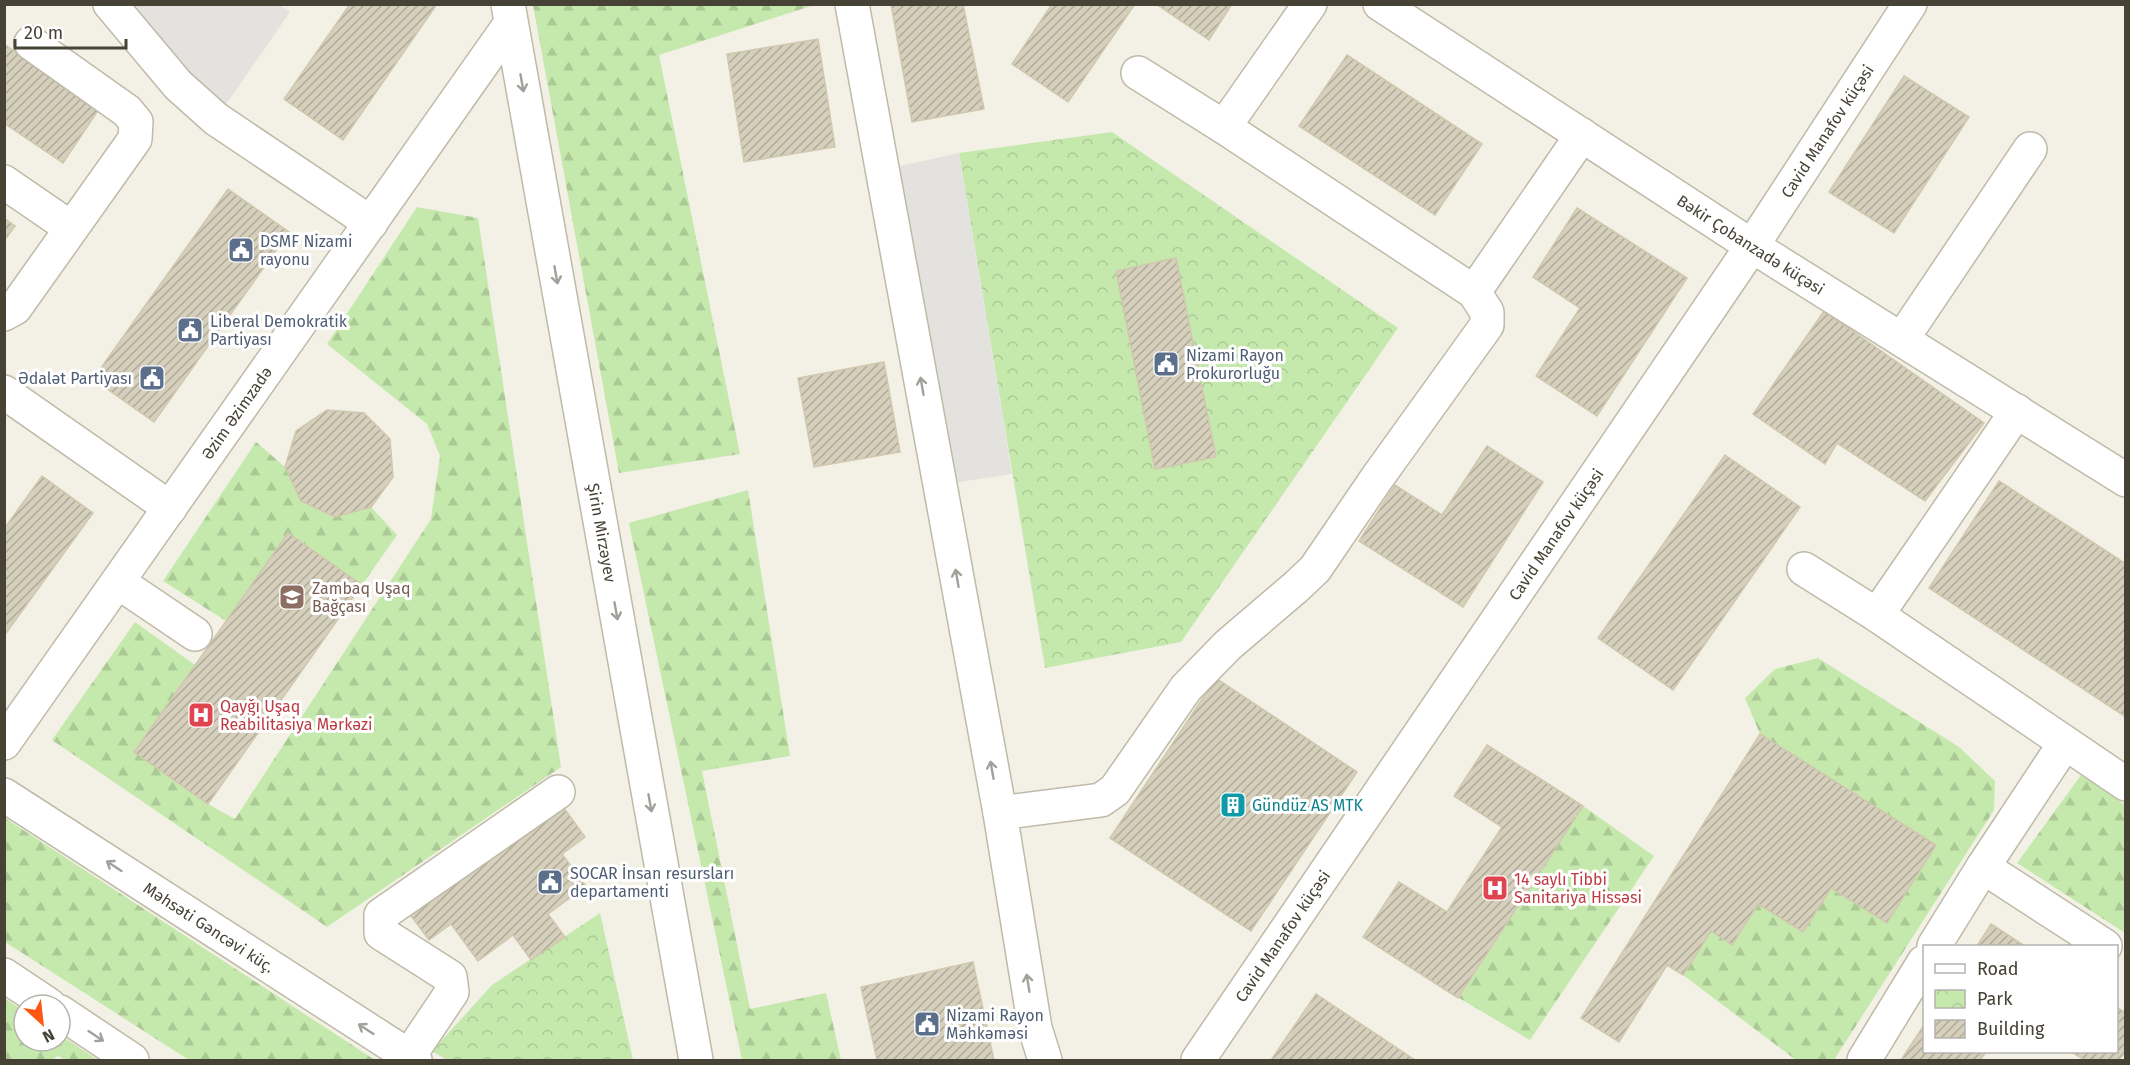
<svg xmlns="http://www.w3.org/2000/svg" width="2130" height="1065" font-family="'Fira Sans',sans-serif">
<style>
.forest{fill:url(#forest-firs)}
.park{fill:url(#park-crowns)}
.parking{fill:#e4e2de}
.building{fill:url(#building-hatch);stroke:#d0c8ae;stroke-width:1.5}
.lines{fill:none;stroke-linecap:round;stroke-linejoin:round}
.minor-casing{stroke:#bfbaa8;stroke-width:36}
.minor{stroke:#fff;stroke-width:33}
.oneway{stroke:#a2a09a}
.labels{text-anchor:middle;stroke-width:6;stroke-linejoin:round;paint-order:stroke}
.street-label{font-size:16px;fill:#464235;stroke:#fff}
.service-label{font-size:16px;fill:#4e5e75;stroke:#fff;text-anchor:start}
.education-label{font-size:16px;fill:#785e54;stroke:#fff;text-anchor:start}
.health-label{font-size:16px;fill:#be3a42;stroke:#fff;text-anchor:start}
.culture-label{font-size:16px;fill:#0d838f;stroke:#fff;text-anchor:start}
</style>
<defs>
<pattern id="forest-firs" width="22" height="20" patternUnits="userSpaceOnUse" patternTransform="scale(1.5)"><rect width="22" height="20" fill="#c5e9ad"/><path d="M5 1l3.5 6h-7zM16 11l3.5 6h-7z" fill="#abc995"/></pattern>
<pattern id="park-crowns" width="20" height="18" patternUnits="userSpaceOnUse" patternTransform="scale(1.5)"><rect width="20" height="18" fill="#c5e9ad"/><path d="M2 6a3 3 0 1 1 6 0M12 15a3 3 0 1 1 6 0" fill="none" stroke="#abc995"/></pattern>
<pattern id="building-hatch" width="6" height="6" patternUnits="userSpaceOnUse" patternTransform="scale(1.5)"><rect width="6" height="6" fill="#d5cfbb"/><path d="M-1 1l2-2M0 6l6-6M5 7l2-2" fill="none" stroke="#afaa99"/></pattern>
</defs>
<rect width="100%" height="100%" fill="#f3f1e6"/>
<g class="forest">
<polygon points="533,5 811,5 811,6 659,55 740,454 619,473"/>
<polygon points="417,207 478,218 561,767 327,927 52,740 135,622 195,665 134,752 208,804 235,819 431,519 440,456 427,424 327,344"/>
<polygon points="256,442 285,467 301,501 335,517 371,507 397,535 362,585 288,533 226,621 163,581"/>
<polygon points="748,490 790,756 702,771 750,1009 826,993 841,1060 742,1060 629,523"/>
<polygon points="1818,658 1959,747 1995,781 1994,810 1834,1060 1796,1060 1683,975 1711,931 1732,944 1758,904 1803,932 1831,888 1887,923 1936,845 1760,734 1745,698 1775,669"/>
<polygon points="2081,775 2125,805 2125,933 2017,863"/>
<polygon points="1583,806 1654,856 1530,1040 1459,998"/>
<polygon points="4,819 5,818 375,1060 189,1060 5,942"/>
<polygon points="4,998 24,1011 24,1041 60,1041 60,1035 98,1060 65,1060 58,1056 52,1060 5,1060"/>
</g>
<g class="park">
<polygon points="1112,132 1398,328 1181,642 1045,668 959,153"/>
<polygon points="600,913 633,1060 447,1060 432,1051 492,985"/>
</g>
<g class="parking">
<polygon points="278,4 290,12 216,119 110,5"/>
<polygon points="959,153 1012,474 940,485 882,170"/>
</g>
<g class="building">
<polygon points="350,4 437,4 343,140 284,99"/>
<polygon points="891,4 963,4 984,109 912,122"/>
<polygon points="1052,4 1135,4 1068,102 1012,64"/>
<polygon points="1156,4 1232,4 1209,40"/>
<polygon points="818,39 835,147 744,162 727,54"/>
<polygon points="4,44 99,109 63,163 4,123"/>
<polygon points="1347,55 1482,144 1435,215 1299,126"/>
<polygon points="1904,76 1969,117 1894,233 1829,192"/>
<polygon points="228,189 289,232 154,422 93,379"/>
<polygon points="1577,208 1687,278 1597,416 1536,376 1580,308 1533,277"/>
<polygon points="4,218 15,226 4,241"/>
<polygon points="1176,258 1216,457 1155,469 1116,271"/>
<polygon points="1824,311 1984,423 1925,501 1837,443 1825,464 1753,414"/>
<polygon points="884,362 900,452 814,467 798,378"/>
<polygon points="327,410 364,413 390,439 393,477 371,507 335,517 301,501 285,467 296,431"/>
<polygon points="1487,446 1543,482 1463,607 1359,541 1395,485 1442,515"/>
<polygon points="1725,455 1800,507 1673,690 1598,638"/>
<polygon points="42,476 93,513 4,636 4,529"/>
<polygon points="1999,481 2126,564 2126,717 1929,588"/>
<polygon points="288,533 362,585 208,804 134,752"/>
<polygon points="1216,678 1357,772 1251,931 1110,838"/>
<polygon points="1760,734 1936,845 1887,923 1831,888 1803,932 1758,904 1732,945 1711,931 1683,975 1667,965 1619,1042 1581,1018"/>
<polygon points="1487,745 1583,806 1458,998 1363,937 1399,882 1447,912 1502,827 1454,796"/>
<polygon points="559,801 585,837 562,854 586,886 548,914 565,937 531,960 513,935 478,961 451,924 429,940 408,912"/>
<polygon points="1991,924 2025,946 1977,946"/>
<polygon points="973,962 994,1060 877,1060 861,987"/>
<polygon points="1316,994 1415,1060 1271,1060"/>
<polygon points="2116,1007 2126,1013 2126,1051 2119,1060 2085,1060 2071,1052 2116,1052"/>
<polygon points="1924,1025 1924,1052 1986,1052 1980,1060 1901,1060"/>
</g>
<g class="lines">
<g class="minor-casing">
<g id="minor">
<polyline points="110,4 178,85 216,119 371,223"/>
<path id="s1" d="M508,4l188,1056"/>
<polyline points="852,4 1000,813 1035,1028 1045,1060"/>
<path id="s2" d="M1380,4l372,242 374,234"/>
<polyline points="1224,127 1310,4"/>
<polyline points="4,182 71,228"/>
<polyline points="1474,292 1582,135"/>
<polyline points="4,314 15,308 135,139 136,122 127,111 31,43"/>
<polyline points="1902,339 2030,149"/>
<polyline points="4,392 170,508"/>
<polyline points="2017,411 1877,615 2126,784"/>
<polyline points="1804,569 1877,615"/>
<polyline points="118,582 195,634"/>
<path id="s3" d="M4,743l507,-720"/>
<path id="s4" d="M4,795l411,265"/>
<polyline points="1000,813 1101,800 1115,790 1186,688 1228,645 1296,587 1315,569 1377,478 1487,325 1487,312 1474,292 1224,127 1138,73"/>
<polyline points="1983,867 2105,946"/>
<polyline points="1934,946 1983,867 2065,743"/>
<polyline points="4,975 49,1005"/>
<polyline points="60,1012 132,1060"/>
<polyline points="409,1056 452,992 450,977 381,933 381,915 558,792"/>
<path id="s5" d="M1198,1060l554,-814 158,-242"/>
<polyline points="1864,1060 1924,962"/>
</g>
</g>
<use href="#minor" class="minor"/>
</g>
<defs><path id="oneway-shaft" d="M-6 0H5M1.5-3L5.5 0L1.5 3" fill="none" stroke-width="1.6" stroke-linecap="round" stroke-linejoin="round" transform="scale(1.5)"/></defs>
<g class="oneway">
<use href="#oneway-shaft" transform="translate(522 83) rotate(80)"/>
<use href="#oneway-shaft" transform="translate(556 275) rotate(80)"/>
<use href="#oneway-shaft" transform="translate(922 386) rotate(-100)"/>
<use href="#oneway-shaft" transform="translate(957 578) rotate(-100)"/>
<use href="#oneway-shaft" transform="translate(616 611) rotate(80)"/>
<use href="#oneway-shaft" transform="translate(992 770) rotate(-100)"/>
<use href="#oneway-shaft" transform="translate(650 803) rotate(80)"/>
<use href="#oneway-shaft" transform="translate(114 866) rotate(-147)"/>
<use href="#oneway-shaft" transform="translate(1028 983) rotate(-99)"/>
<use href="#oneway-shaft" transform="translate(366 1029) rotate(-147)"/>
<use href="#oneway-shaft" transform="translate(96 1036) rotate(34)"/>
</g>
<defs>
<g id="civic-square" transform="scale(1.35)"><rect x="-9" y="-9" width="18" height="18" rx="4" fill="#5c6f8a" stroke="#fff"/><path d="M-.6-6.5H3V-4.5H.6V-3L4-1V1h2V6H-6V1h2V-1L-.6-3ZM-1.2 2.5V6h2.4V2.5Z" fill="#fff"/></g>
<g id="school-square" transform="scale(1.35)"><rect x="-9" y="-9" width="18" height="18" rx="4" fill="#8d6e63" stroke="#fff"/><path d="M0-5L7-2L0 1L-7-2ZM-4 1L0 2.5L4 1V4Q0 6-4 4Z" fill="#fff"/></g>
<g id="hospital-square" transform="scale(1.35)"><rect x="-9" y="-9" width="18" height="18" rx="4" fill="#e0444e" stroke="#fff"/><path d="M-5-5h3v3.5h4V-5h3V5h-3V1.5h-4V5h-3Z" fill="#fff"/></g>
<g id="building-square" transform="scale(1.35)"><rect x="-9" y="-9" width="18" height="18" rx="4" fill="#0f9aa8" stroke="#fff"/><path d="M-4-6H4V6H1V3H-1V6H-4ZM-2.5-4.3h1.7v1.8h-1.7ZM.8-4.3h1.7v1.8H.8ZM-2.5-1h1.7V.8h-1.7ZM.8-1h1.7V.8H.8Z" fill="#fff"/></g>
</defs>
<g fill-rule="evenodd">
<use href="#civic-square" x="241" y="250"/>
<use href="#civic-square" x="190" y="330"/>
<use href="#civic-square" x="1166" y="364"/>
<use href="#civic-square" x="152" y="378"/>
<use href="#school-square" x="292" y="597"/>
<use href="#hospital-square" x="201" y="715"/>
<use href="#building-square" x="1233" y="805"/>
<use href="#civic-square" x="550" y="882"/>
<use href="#hospital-square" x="1495" y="888"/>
<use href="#civic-square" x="927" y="1024"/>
</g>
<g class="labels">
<g class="street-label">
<text dy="6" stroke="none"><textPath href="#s5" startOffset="1122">Cavid Manafov küçəsi</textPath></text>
<text dy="6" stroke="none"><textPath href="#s2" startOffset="442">Bəkir Çobanzadə küçəsi</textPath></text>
<text dy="6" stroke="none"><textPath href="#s3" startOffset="404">Əzim Əzimzadə</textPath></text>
<text dy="6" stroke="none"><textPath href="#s1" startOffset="537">Şirin Mirzəyev</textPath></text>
<text dy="6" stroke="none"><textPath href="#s5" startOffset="636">Cavid Manafov küçəsi</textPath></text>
<text dy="6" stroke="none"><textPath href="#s4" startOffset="244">Məhsəti Gəncəvi küç.</textPath></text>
<text dy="6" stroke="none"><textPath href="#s5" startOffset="150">Cavid Manafov küçəsi</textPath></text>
</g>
<g class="service-label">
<text x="260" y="247">DSMF Nizami<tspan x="260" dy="18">rayonu</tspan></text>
<text x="210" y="327">Liberal Demokratik<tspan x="210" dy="18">Partiyası</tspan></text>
<text x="1186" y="361">Nizami Rayon<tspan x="1186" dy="18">Prokurorluğu</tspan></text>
<text x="132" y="384" text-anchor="end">Ədalət Partiyası</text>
<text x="570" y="879">SOCAR İnsan resursları<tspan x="570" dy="18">departamenti</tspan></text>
<text x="946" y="1021">Nizami Rayon<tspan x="946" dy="18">Məhkəməsi</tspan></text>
</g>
<g class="education-label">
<text x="312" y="594">Zambaq Uşaq<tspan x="312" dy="18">Bağçası</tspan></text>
</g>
<g class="health-label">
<text x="220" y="712">Qayğı Uşaq<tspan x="220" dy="18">Reabilitasiya Mərkəzi</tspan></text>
<text x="1514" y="885">14 saylı Tibbi<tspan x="1514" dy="18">Sanitariya Hissəsi</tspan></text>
</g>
<g class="culture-label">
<text x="1252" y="811">Gündüz AS MTK</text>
</g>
</g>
<rect width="2130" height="1065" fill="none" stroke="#464235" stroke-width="12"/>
<rect x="1923" y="945" width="195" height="108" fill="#ffffff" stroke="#b5b3ae" stroke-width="1.5"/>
<rect x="1935" y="964" width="30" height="9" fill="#ffffff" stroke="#b5b3ae" stroke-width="1.5"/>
<text x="1977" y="975" font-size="18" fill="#464235">Road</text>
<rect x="1935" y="990" width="30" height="18" fill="url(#park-crowns)" stroke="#b5b3ae" stroke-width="1.5"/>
<text x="1977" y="1005" font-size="18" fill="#464235">Park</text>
<rect x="1935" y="1020" width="30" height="18" fill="url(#building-hatch)" stroke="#b5b3ae" stroke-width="1.5"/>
<text x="1977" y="1035" font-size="18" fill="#464235">Building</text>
<g transform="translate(42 1023) rotate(153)"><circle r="28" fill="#ffffff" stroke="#b5b3ae" stroke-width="1.5"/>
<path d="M0-4.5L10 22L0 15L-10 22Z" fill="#ff5711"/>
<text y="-9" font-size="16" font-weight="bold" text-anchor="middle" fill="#464235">N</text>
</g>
<path d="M15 39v9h111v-9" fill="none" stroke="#464235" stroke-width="3"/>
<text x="24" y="39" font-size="18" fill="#464235" stroke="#ffffff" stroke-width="4.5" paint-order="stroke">20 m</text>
</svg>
